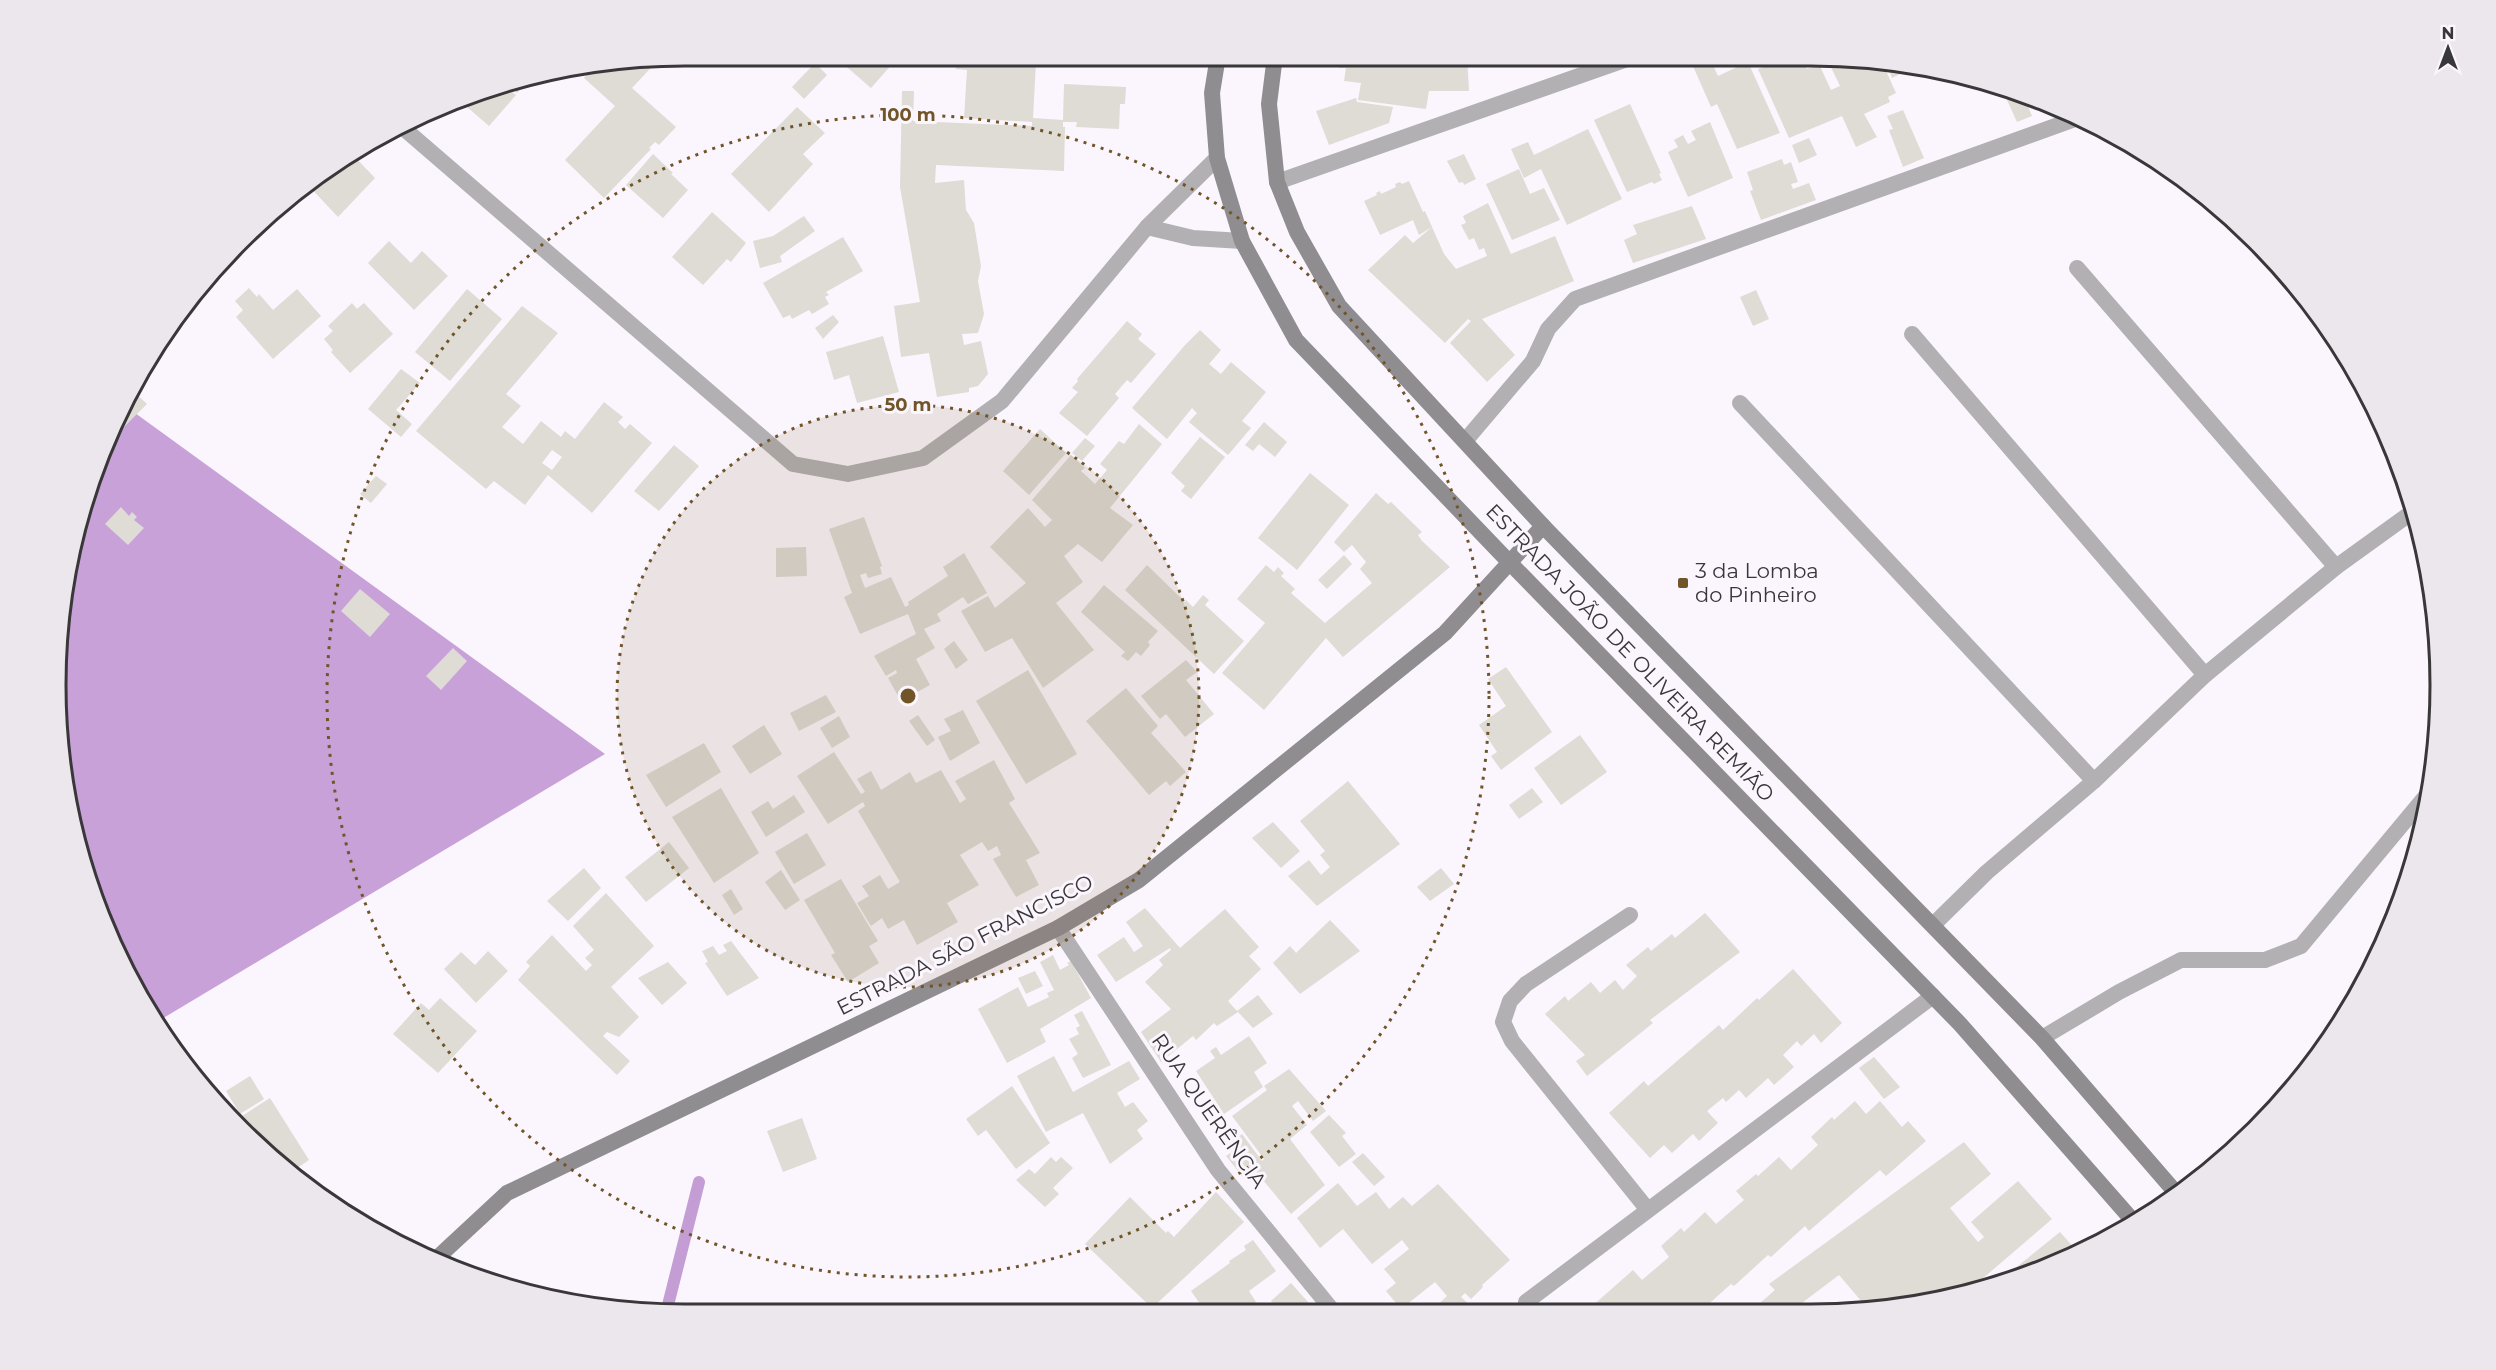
<svg xmlns="http://www.w3.org/2000/svg" width="2496" height="1370" font-family="Montserrat,sans-serif">
<style>
.forest{fill:#c8a1d9}
.lines{fill:none;stroke-linecap:round;stroke-linejoin:round}
.stream{stroke:#c39dd3;stroke-width:12}
.building{fill:#dfdbd5;fill-rule:evenodd}
.service{stroke:#b2b0b3;stroke-width:16}
.minor{stroke:#b2b0b3;stroke-width:16}
.secondary{stroke:#908d91;stroke-width:16}
.ring{fill:none;stroke:#715528;stroke-width:3;stroke-dasharray:3 6}
.poi-dot{fill:#715528;stroke:#fbf6fd;stroke-width:2}
.labels{text-anchor:middle;stroke-width:6;stroke-linejoin:round;paint-order:stroke}
.poi-label{font-size:21px;fill:#393739;stroke:#fbf6fd;text-anchor:start}
.street-label{font-size:21px;fill:#393739;stroke:#fbf6fd}
.rim{fill:none;stroke:#393739;stroke-width:3}
.centre{fill:#715528;stroke:#fbf6fd;stroke-width:3}
.ring-label{font-size:18px;text-anchor:middle;font-weight:bold;fill:#715528;stroke:#fbf6fd;stroke-width:6;stroke-linejoin:round;paint-order:stroke}
</style>
<rect width="100%" height="100%" fill="#fbf6fd"/>
<polygon class="forest" points="124,405 605,754 155,1023 104,926 77,848 57,727 57,643 77,522 104,444"/>
<g class="lines">
<polyline class="stream" points="666,1313 699,1182"/>
</g>
<g class="building">
<polygon points="841,56 886,56 894,62 871,88 841,62 844,59"/>
<polygon points="1340,56 1377,56 1432,64 1433,56 1467,56 1469,91 1429,91 1426,109 1358,100 1361,83 1344,81 1346,68 1339,68"/>
<polygon points="1778,57 1802,57 1807,69 1819,64 1831,90 1840,86 1826,57 1852,57 1882,62 1896,93 1888,97 1890,102 1864,114 1877,137 1856,147 1842,116 1789,138 1758,69 1780,61"/>
<polygon points="660,58 632,88 676,127 659,145 655,142 649,148 651,149 604,198 565,160 615,106 584,78 596,64"/>
<polygon points="956,58 1036,62 1033,118 1063,120 1064,84 1126,87 1125,104 1120,104 1119,129 1076,127 1077,122 1063,122 1063,127 1065,127 1064,171 936,165 935,183 964,180 966,210 974,223 981,266 978,281 984,314 978,333 962,334 964,345 981,341 988,374 978,386 969,388 969,392 937,397 929,353 901,357 894,306 920,302 900,187 902,91 914,91 913,121 1032,126 1032,122 964,118 967,70 956,69"/>
<polygon points="1710,59 1718,76 1748,62 1780,133 1737,149 1717,104 1711,107 1693,66"/>
<polygon points="1886,62 1909,66 1900,70 1902,73 1892,78"/>
<polygon points="815,63 827,75 804,99 792,87"/>
<polygon points="534,75 517,93 506,83 524,78"/>
<polygon points="502,84 516,95 489,126 459,100 482,89"/>
<polygon points="2002,89 2024,97 2032,116 2017,122"/>
<polygon points="1356,98 1357,102 1393,107 1389,123 1329,145 1316,111"/>
<polygon points="1630,104 1661,173 1659,174 1662,180 1654,184 1652,182 1627,192 1594,120"/>
<polygon points="797,107 825,133 803,154 813,164 769,212 731,174"/>
<polygon points="1903,110 1924,158 1903,167 1889,130 1893,129 1887,116"/>
<polygon points="1710,122 1733,178 1688,197 1668,152 1678,147 1674,140 1683,135 1688,144 1696,140 1691,131"/>
<polygon points="1588,129 1622,199 1567,225 1541,169 1524,178 1511,149 1528,142 1534,155"/>
<polygon points="1809,138 1817,155 1799,163 1792,145"/>
<polygon points="351,153 375,178 338,217 306,183"/>
<polygon points="653,154 673,173 671,174 688,190 663,218 626,185"/>
<polygon points="1464,154 1476,179 1464,185 1463,182 1459,183 1447,161"/>
<polygon points="1782,159 1784,165 1791,162 1798,182 1791,184 1793,189 1809,183 1816,200 1761,220 1750,191 1753,190 1747,172"/>
<polygon points="1519,169 1530,194 1544,188 1560,220 1512,240 1486,184"/>
<polygon points="1409,181 1423,212 1425,211 1432,227 1444,254 1456,269 1487,256 1484,248 1479,250 1474,238 1469,240 1461,225 1466,223 1463,216 1488,203 1511,254 1555,236 1574,281 1482,319 1515,355 1487,382 1450,343 1471,321 1468,319 1445,343 1368,270 1405,235 1413,243 1432,227 1419,235 1413,220 1380,235 1364,201 1377,195 1376,193 1380,191 1381,194 1396,187 1395,184 1400,182 1402,184"/>
<polygon points="1692,206 1706,239 1633,263 1624,240 1637,234 1633,225"/>
<polygon points="712,212 746,243 731,262 727,259 703,285 672,257"/>
<polygon points="804,216 815,231 780,256 782,262 760,268 753,241 773,236"/>
<polygon points="843,237 863,271 826,292 829,295 825,297 829,304 812,314 809,310 792,319 790,315 783,318 763,283"/>
<polygon points="389,241 411,263 422,251 448,276 414,310 368,263"/>
<polygon points="249,288 257,297 259,294 273,310 297,289 321,316 273,359 236,317 243,310 235,301"/>
<polygon points="467,289 502,319 450,381 415,352"/>
<polygon points="1756,290 1769,319 1753,326 1740,297"/>
<polygon points="352,303 357,309 364,303 393,334 350,373 331,352 333,350 324,339 333,331 328,326"/>
<path d="M522,306l36,27 -52,61 15,12 -19,21 21,17 18,-23 20,16 4,-6 10,8 29,-37 19,15 -5,5 7,7 5,-5 22,19 -60,70 -44,-38 -23,30 -31,-24 -8,8 -70,-58zM552,450l10,7 -10,13 -10,-7z"/>
<polygon points="833,315 839,322 823,339 815,328"/>
<polygon points="1127,321 1142,334 1138,339 1156,354 1131,383 1127,380 1115,394 1119,398 1087,436 1059,413 1078,392 1072,388 1078,381 1077,379"/>
<polygon points="1200,330 1221,350 1209,364 1221,374 1231,362 1266,392 1242,421 1251,428 1228,455 1189,422 1197,413 1192,408 1167,439 1132,408 1185,345"/>
<polygon points="883,336 899,392 857,403 849,375 834,380 826,352"/>
<polygon points="401,369 420,383 396,410 412,424 401,437 368,409"/>
<polygon points="132,390 147,404 115,436 111,431"/>
<polygon points="1264,422 1287,442 1275,457 1259,444 1253,451 1245,445"/>
<polygon points="1139,424 1162,444 1110,508 1133,525 1102,562 1078,544 1064,556 1083,582 1056,603 1094,650 1043,688 1012,638 985,652 961,611 988,596 995,608 1026,583 990,547 1028,508 1045,527 1052,520 1032,500 1071,455 1085,468 1081,471 1095,484 1107,470 1100,464 1119,441 1124,444"/>
<polygon points="1040,429 1066,453 1029,495 1003,471"/>
<polygon points="1200,437 1225,457 1191,499 1181,491 1185,486 1171,473"/>
<polygon points="1085,438 1095,446 1082,461 1072,453"/>
<polygon points="674,445 699,466 659,511 634,491"/>
<polygon points="1310,473 1349,505 1297,570 1258,538"/>
<polygon points="376,476 387,484 371,503 360,494"/>
<polygon points="1376,493 1388,504 1391,502 1422,532 1418,535 1422,541 1450,567 1343,657 1326,638 1264,710 1222,673 1265,623 1237,599 1266,565 1274,572 1278,567 1284,573 1281,576 1295,589 1291,593 1325,623 1372,583 1360,569 1366,562 1352,545 1344,552 1334,542"/>
<polygon points="121,507 129,516 132,512 137,517 134,520 144,528 128,545 105,524"/>
<polygon points="864,517 882,566 880,567 882,574 868,578 866,573 860,575 865,588 891,577 905,607 909,605 908,602 948,576 943,567 964,553 987,593 968,604 963,597 937,614 941,621 924,629 935,648 916,659 930,685 901,701 888,678 897,673 896,670 886,676 874,656 916,634 908,614 860,634 844,597 852,593 829,529"/>
<polygon points="806,547 807,576 776,577 776,548"/>
<polygon points="1344,555 1352,564 1327,589 1318,580"/>
<polygon points="1147,565 1185,602 1186,600 1193,607 1203,595 1209,600 1205,605 1244,641 1214,674 1125,590"/>
<polygon points="1104,585 1158,631 1148,642 1150,645 1141,656 1136,652 1128,661 1121,656 1125,652 1081,612"/>
<polygon points="360,589 390,614 370,637 341,611"/>
<polygon points="954,641 968,660 956,669 944,649"/>
<polygon points="453,648 467,661 441,690 426,676"/>
<polygon points="1186,660 1197,672 1186,680 1214,714 1185,737 1166,714 1160,719 1141,696"/>
<polygon points="1506,667 1552,732 1501,770 1491,756 1497,752 1479,725 1506,706 1488,679"/>
<polygon points="1028,670 1077,754 1026,784 976,701"/>
<polygon points="1126,688 1158,726 1151,733 1186,772 1170,786 1166,781 1149,795 1086,721"/>
<polygon points="826,695 836,712 799,731 790,713"/>
<polygon points="963,710 980,743 950,761 938,737 951,731 944,719"/>
<polygon points="918,715 935,740 927,746 909,721"/>
<polygon points="839,716 850,737 832,748 820,728"/>
<polygon points="764,725 782,754 750,774 732,746"/>
<polygon points="1580,735 1607,772 1561,805 1534,768"/>
<polygon points="704,743 721,772 666,807 646,775"/>
<polygon points="834,752 861,794 865,792 857,779 871,771 881,790 910,772 916,783 941,770 960,803 966,799 955,781 994,760 1015,799 1009,803 1040,853 1026,860 1039,885 1016,897 993,859 1001,855 997,846 988,851 982,842 960,855 979,885 947,903 958,922 917,945 904,920 888,929 882,918 871,926 857,903 869,896 862,886 880,875 888,889 900,882 858,811 865,806 863,802 828,824 797,776"/>
<polygon points="1348,781 1400,844 1317,906 1288,876 1309,860 1321,875 1330,867 1320,855 1325,851 1300,821"/>
<polygon points="721,788 759,853 714,883 672,817"/>
<polygon points="1532,788 1543,802 1519,819 1509,805"/>
<polygon points="794,795 805,812 766,837 751,812 768,801 773,809"/>
<polygon points="1273,822 1300,851 1281,868 1252,838"/>
<polygon points="807,833 826,865 794,884 775,852"/>
<polygon points="669,842 689,868 646,902 625,877"/>
<polygon points="584,868 601,888 568,921 547,901"/>
<polygon points="1441,868 1454,884 1430,901 1417,887"/>
<polygon points="781,870 800,900 785,910 765,882"/>
<polygon points="841,879 878,941 869,946 879,963 848,982 831,955 835,953 804,900"/>
<polygon points="731,889 743,909 734,915 722,895"/>
<polygon points="606,893 654,946 611,987 639,1017 619,1037 607,1032 603,1036 630,1061 617,1075 518,980 530,966 526,962 552,935 586,971 592,965 585,958 594,950 573,926"/>
<polygon points="1145,908 1180,948 1225,909 1259,947 1249,956 1261,969 1228,1001 1237,1011 1258,995 1273,1014 1253,1028 1238,1012 1217,1026 1214,1023 1196,1040 1193,1036 1161,1062 1141,1032 1171,1009 1145,982 1163,965 1159,960 1171,950 1170,948 1116,982 1097,955 1124,937 1134,952 1143,946 1126,922"/>
<polygon points="1705,913 1740,952 1650,1020 1653,1023 1587,1076 1576,1061 1585,1055 1545,1014 1565,996 1568,1001 1591,982 1600,993 1615,980 1623,990 1637,976 1626,965 1648,947 1651,951 1672,934 1675,938"/>
<polygon points="1330,920 1360,951 1300,994 1273,963 1290,946 1296,953"/>
<polygon points="731,941 759,978 727,996 705,963 708,962 702,951 713,946 719,955 727,951 723,945"/>
<polygon points="488,951 508,971 476,1003 444,969 461,952 475,965"/>
<polygon points="1053,955 1060,970 1069,965 1067,963 1071,961 1091,998 1040,1029 1046,1042 1007,1063 978,1009 1018,987 1028,1007 1049,997 1047,993 1054,990 1040,962"/>
<polygon points="668,962 687,983 662,1005 638,978"/>
<polygon points="1793,969 1842,1023 1821,1043 1814,1034 1801,1046 1797,1041 1783,1055 1794,1067 1774,1085 1768,1078 1746,1098 1739,1090 1726,1102 1723,1098 1707,1111 1718,1123 1699,1141 1693,1134 1672,1153 1664,1145 1650,1158 1609,1113 1644,1081 1648,1086 1719,1025 1723,1030 1757,998 1759,1000"/>
<polygon points="1035,971 1043,986 1026,994 1018,978"/>
<polygon points="440,998 477,1031 438,1073 393,1034 421,1003 429,1010"/>
<polygon points="1082,1011 1111,1065 1083,1078 1072,1058 1078,1054 1069,1039 1079,1034 1076,1028 1080,1026 1074,1015"/>
<polygon points="1249,1036 1267,1063 1254,1072 1263,1087 1224,1114 1196,1071 1215,1058 1210,1051 1216,1047 1221,1055"/>
<polygon points="1054,1056 1073,1092 1129,1061 1140,1079 1117,1093 1125,1107 1133,1102 1148,1121 1137,1130 1143,1139 1110,1164 1083,1113 1046,1132 1017,1076"/>
<polygon points="1874,1057 1900,1087 1884,1099 1859,1068"/>
<polygon points="1289,1069 1326,1111 1313,1121 1298,1101 1292,1106 1307,1125 1290,1139 1325,1185 1291,1214 1253,1168 1242,1176 1226,1156 1232,1152 1227,1146 1242,1134 1262,1161 1264,1159 1232,1116 1267,1090 1264,1086"/>
<polygon points="250,1076 264,1099 240,1114 226,1091"/>
<polygon points="1012,1086 1050,1143 1016,1169 986,1130 978,1136 966,1119"/>
<polygon points="270,1098 309,1160 290,1173 252,1138 239,1118"/>
<polygon points="1855,1101 1866,1114 1880,1101 1902,1127 1908,1121 1926,1141 1886,1176 1880,1170 1809,1231 1805,1226 1771,1257 1768,1255 1734,1286 1731,1284 1702,1310 1591,1310 1590,1308 1633,1270 1642,1280 1669,1257 1661,1246 1681,1228 1684,1232 1705,1212 1716,1224 1744,1200 1736,1191 1756,1174 1758,1176 1779,1157 1791,1170 1818,1145 1811,1137 1832,1117 1834,1120"/>
<polygon points="1329,1115 1346,1133 1342,1136 1356,1154 1339,1167 1310,1132"/>
<polygon points="802,1118 817,1159 783,1172 767,1131"/>
<polygon points="1964,1142 1991,1174 1950,1208 1978,1242 1984,1237 1971,1222 2018,1181 2052,1219 1967,1292 1893,1309 1868,1309 1839,1275 1794,1309 1752,1310 1775,1290 1769,1284"/>
<polygon points="1363,1153 1385,1177 1374,1186 1352,1162"/>
<polygon points="1051,1157 1056,1162 1061,1157 1073,1168 1053,1188 1059,1194 1045,1207 1016,1180 1029,1169 1035,1174"/>
<polygon points="1338,1183 1357,1206 1376,1192 1389,1209 1403,1197 1412,1206 1438,1184 1510,1260 1482,1285 1483,1287 1471,1299 1465,1293 1461,1297 1475,1310 1431,1311 1447,1296 1435,1282 1401,1309 1386,1291 1396,1283 1384,1269 1409,1249 1402,1240 1372,1264 1343,1229 1320,1248 1297,1218"/>
<polygon points="1216,1192 1244,1222 1152,1308 1085,1244 1130,1197 1166,1233 1168,1231 1174,1237"/>
<polygon points="2060,1232 2076,1250 2014,1281 1993,1286"/>
<polygon points="1253,1240 1276,1271 1249,1291 1256,1302 1243,1311 1224,1311 1222,1308 1218,1311 1205,1311 1191,1291 1230,1263 1229,1261 1246,1250 1244,1246"/>
<polygon points="1291,1283 1316,1311 1276,1311 1278,1309 1271,1301"/>
</g>
<g class="lines">
<g class="service">
<polyline points="2077,268 2336,567"/>
<polyline points="1912,334 2205,675"/>
<polyline points="1740,403 2094,781"/>
<polyline points="1465,441 1533,361 1548,329 1575,299 2075,119"/>
<polyline points="1933,925 1987,872 2094,781 2205,675 2336,567 2415,510"/>
<polyline points="2042,1038 2119,992 2181,960 2265,960 2301,946 2430,791"/>
</g>
<g class="minor">
<polyline points="401,126 793,464 848,474 923,458 1002,401 1147,227 1217,158"/>
<polyline points="1277,182 1633,57"/>
<polyline points="1147,227 1193,238 1242,241"/>
<polyline points="1630,915 1526,984 1510,1001 1503,1022 1512,1041 1648,1210"/>
<polyline points="1058,928 1218,1170 1333,1311"/>
<polyline points="1526,1302 1933,996"/>
</g>
<g class="secondary">
<polyline points="1218,56 1212,93 1217,158 1242,241 1296,340 1511,564 1960,1024 2134,1222"/>
<polyline points="1275,56 1269,104 1277,182 1297,232 1339,306 1543,526 2042,1038 2177,1194"/>
<polyline points="437,1258 507,1193 1058,928 1139,880 1445,633 1543,526"/>
</g>
</g>
<circle cx="908" cy="696" r="291" fill="#715528" fill-opacity=".12"/>
<g class="ring">
<circle cx="908" cy="696" r="291"/>
<circle cx="908" cy="696" r="581"/>
</g>
<rect class="poi-dot" x="1677" y="577" width="12" height="12" rx="3"/>
<g class="labels">
<g class="poi-label">
<text x="1695" y="578">3 da Lomba<tspan x="1695" dy="24">do Pinheiro</tspan></text>
</g>
<g class="street-label">
<text transform="translate(1630 653) rotate(46)" y="7">ESTRADA JOÃO DE OLIVEIRA REMIÃO</text>
<text transform="translate(965 945) rotate(-27)" y="7">ESTRADA SÃO FRANCISCO</text>
<text transform="translate(1209 1111) rotate(55)" y="7">RUA QUERÊNCIA</text>
</g>
</g>
<path d="M0 0H2496V1370H0ZM685 66H1811A619 619 0 0 1 2430 685V685A619 619 0 0 1 1811 1304H685A619 619 0 0 1 66 685V685A619 619 0 0 1 685 66Z" fill="#ebe7ed" fill-rule="evenodd"/>
<path class="rim" d="M685 66H1811A619 619 0 0 1 2430 685V685A619 619 0 0 1 1811 1304H685A619 619 0 0 1 66 685V685A619 619 0 0 1 685 66Z"/>
<circle cx="908" cy="696" r="9" class="centre"/>
<g class="ring-label">
<text x="908" y="121">100 m</text>
<text x="908" y="411">50 m</text>
</g>
<g transform="translate(2448 48)" stroke="#fbf6fd" stroke-width="4.5" paint-order="stroke">
<path d="M0-4.5L10 22L0 15L-10 22Z" fill="#393739"/>
<text y="-9" font-size="16" font-weight="bold" text-anchor="middle" fill="#393739">N</text>
</g>
</svg>
